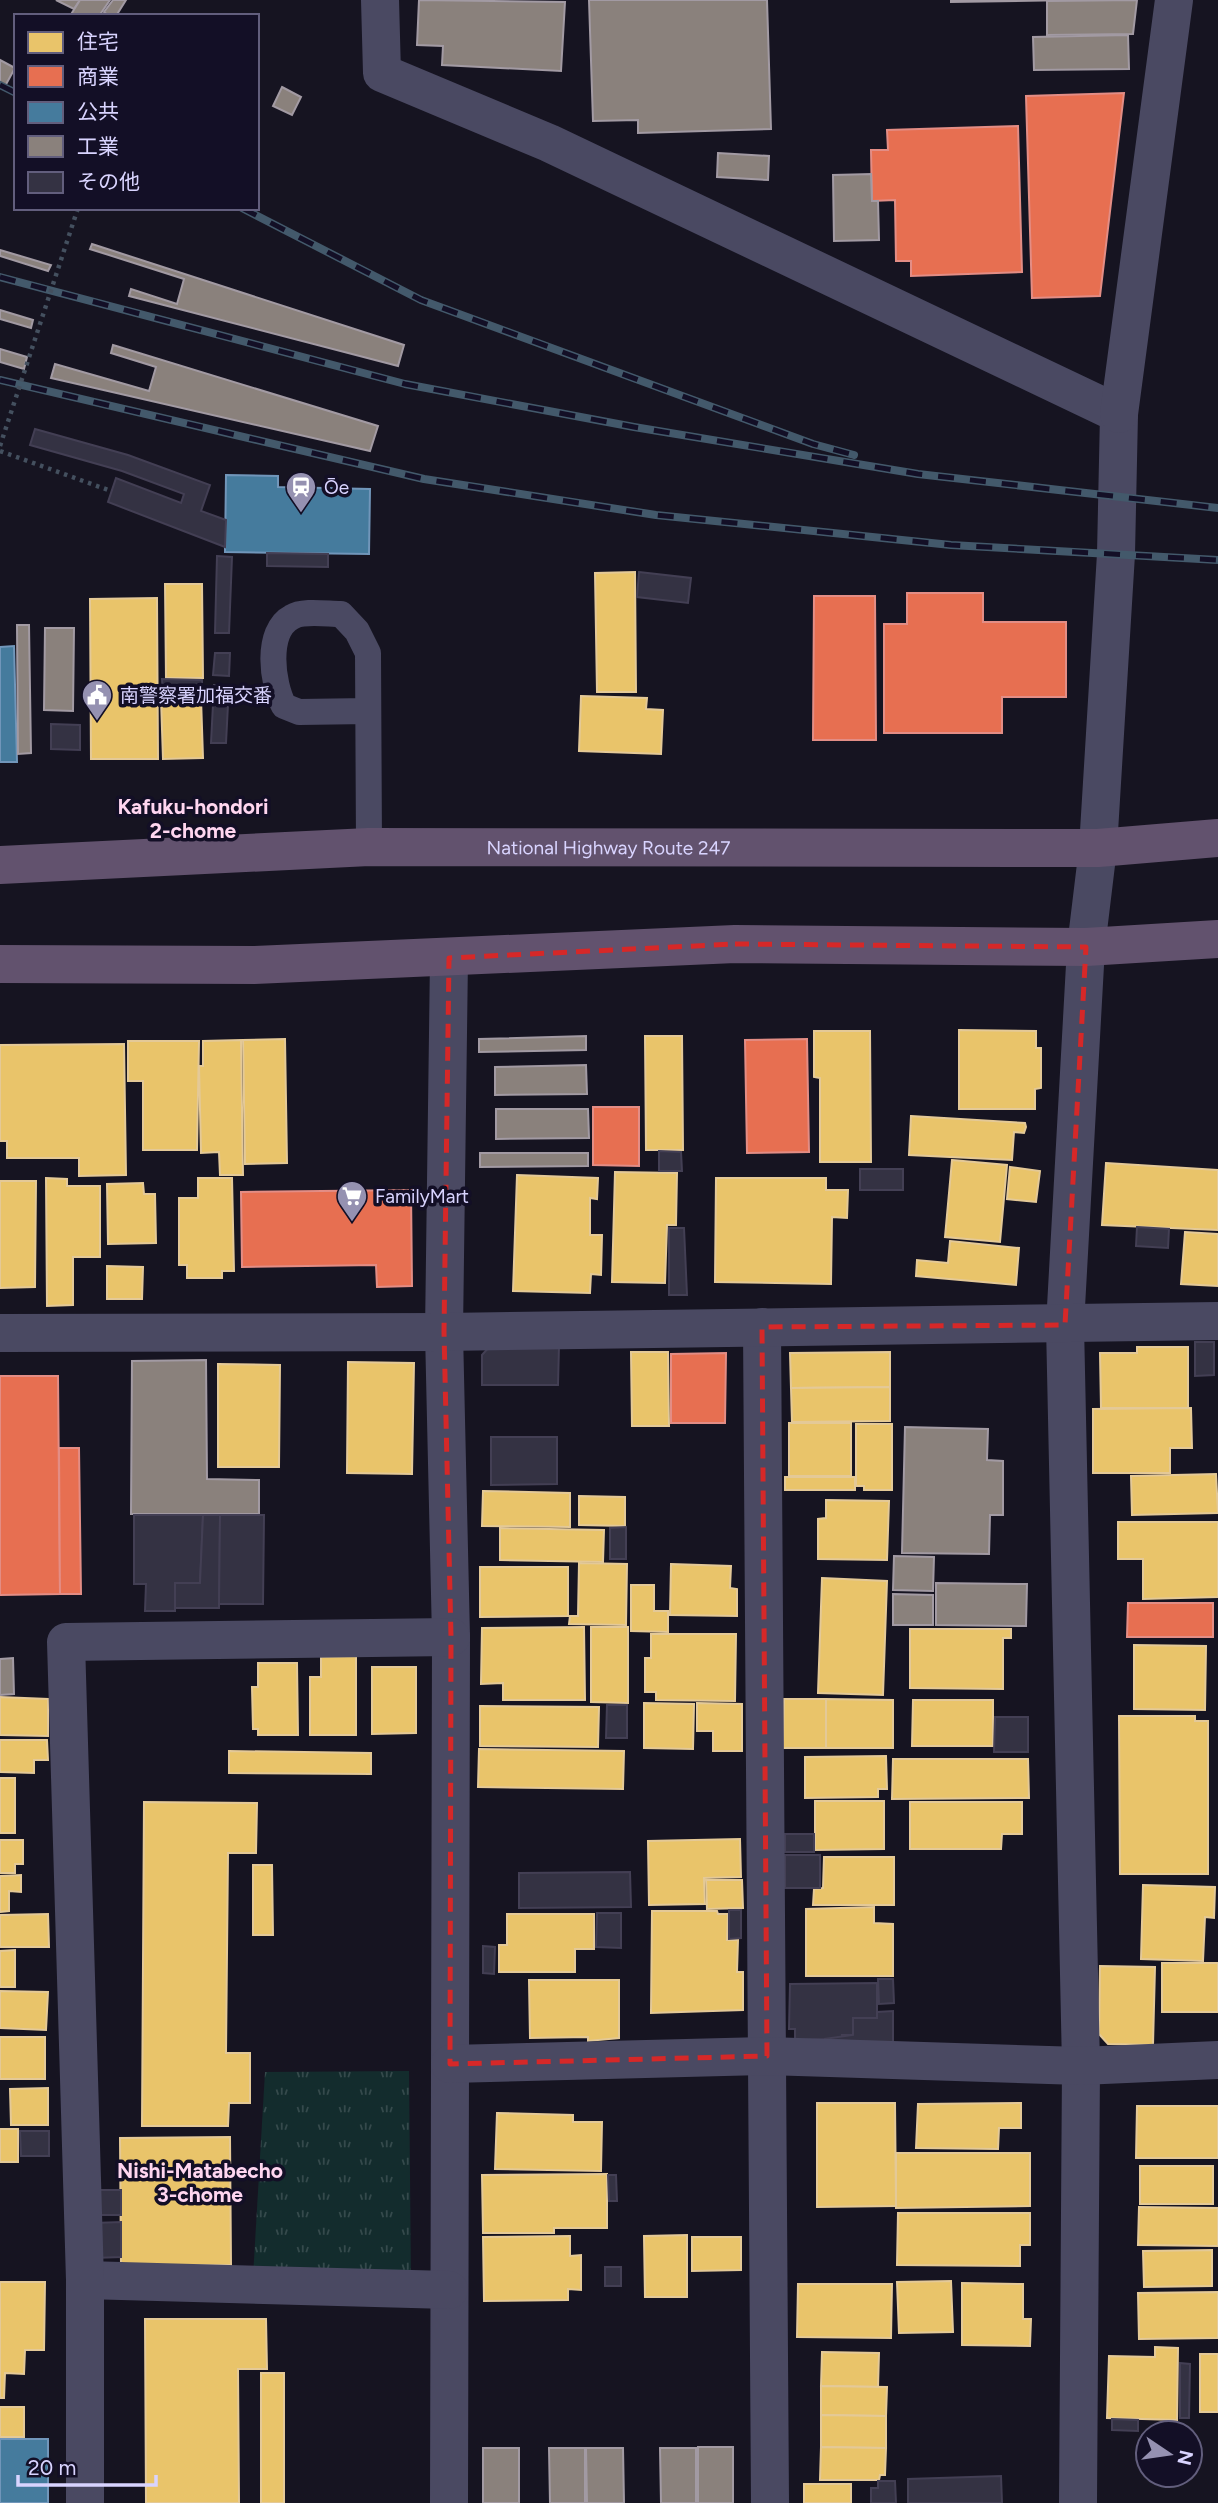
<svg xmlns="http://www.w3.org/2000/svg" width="1218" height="2503" font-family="Figtree,'Noto Sans JP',sans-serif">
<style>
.park{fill:url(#park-tufts)}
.homes{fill:#e9c46a;stroke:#e4c997;stroke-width:2}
.shops{fill:#e76f51;stroke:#e38d85;stroke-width:2}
.public{fill:#457b9d;stroke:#7196ba;stroke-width:2}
.industry{fill:#8a817c;stroke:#a29aa3;stroke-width:2}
.building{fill:#343243;stroke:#433f54;stroke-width:2}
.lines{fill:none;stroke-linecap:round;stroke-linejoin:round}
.path{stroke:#44505f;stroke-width:4.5;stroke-dasharray:3.5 5;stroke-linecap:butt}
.service{stroke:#4a4962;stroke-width:26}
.minor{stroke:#4a4962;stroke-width:38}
.trunk{stroke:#62526e;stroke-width:38}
.rail-casing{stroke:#43596b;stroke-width:8}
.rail{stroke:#130f26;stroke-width:5;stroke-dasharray:16;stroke-linecap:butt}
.path-bridge{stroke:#44505f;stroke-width:4.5;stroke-dasharray:3.5 5;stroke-linecap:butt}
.marked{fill:none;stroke:#d62828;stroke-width:5;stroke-dasharray:14 9;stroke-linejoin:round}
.labels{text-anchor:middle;stroke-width:7;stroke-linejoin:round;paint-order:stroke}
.poi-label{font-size:19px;fill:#d9d4ff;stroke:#130f26;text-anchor:start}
.street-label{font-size:19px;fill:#d9d4ff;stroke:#130f26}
.neighbourhood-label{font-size:21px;font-weight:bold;fill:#ffd6f0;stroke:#130f26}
</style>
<defs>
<pattern id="park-tufts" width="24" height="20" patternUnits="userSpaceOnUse" patternTransform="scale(1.75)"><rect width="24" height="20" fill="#132c2d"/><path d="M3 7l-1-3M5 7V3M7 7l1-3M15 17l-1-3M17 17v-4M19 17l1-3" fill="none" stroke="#354a4c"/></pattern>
</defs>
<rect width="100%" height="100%" fill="#161421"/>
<polygon class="park" points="409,2071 411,2284 253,2277 265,2072"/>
<g class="homes">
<polygon points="635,572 636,692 597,692 595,573"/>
<polygon points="165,584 202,584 203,678 166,678"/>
<polygon points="157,598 158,759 91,759 90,599"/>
<polygon points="581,696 647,698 646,709 663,710 661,754 579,751"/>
<polygon points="201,698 203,758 163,759 161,699"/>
<polygon points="959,1030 1036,1031 1036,1048 1041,1048 1041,1088 1035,1089 1035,1109 959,1109"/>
<polygon points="814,1031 870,1031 871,1162 820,1162 820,1078 814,1077"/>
<polygon points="645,1036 682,1036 683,1150 646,1150"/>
<polygon points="285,1039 287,1163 245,1164 243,1040"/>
<polygon points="241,1040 243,1175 220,1175 219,1152 201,1153 199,1066 203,1066 203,1041"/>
<polygon points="128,1041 199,1041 197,1150 143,1150 143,1081 128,1081"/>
<polygon points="124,1044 126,1175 79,1176 79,1158 7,1158 7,1141 0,1141 0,1045"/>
<polygon points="911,1116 1025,1123 1026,1127 1024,1133 1014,1132 1012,1160 909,1155"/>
<polygon points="952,1160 1007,1165 1000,1242 945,1237"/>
<polygon points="1106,1163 1218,1170 1218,1230 1102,1225"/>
<polygon points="1010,1167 1040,1171 1036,1202 1007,1199"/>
<polygon points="615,1172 677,1173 676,1225 667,1225 665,1283 612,1282"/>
<polygon points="517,1175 598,1178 597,1199 590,1198 590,1235 602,1235 601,1275 591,1274 590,1293 513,1291"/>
<polygon points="46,1178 67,1179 67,1186 100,1186 100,1257 73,1257 73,1305 47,1306"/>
<polygon points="198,1178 232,1178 234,1271 222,1271 222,1278 187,1278 187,1265 179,1265 179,1198 198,1198"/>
<polygon points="716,1178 826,1178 826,1190 848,1190 847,1218 832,1217 831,1284 715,1282"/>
<polygon points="0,1181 36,1181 35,1287 0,1288"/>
<polygon points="143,1183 144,1194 155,1194 156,1243 108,1244 107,1184"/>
<polygon points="1185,1232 1218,1234 1218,1286 1181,1284"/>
<polygon points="950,1241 1019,1248 1016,1285 916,1276 917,1260 948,1263"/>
<polygon points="107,1266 143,1267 142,1299 107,1299"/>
<polygon points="1137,1347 1188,1347 1188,1408 1101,1408 1100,1353 1137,1353"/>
<polygon points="631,1352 668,1352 669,1426 632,1426"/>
<polygon points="890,1352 890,1387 791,1388 790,1353"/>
<polygon points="348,1362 414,1363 412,1474 347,1473"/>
<polygon points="218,1364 280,1365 279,1467 218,1467"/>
<polygon points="890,1387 890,1421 792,1422 791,1388"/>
<polygon points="1191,1408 1192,1448 1170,1448 1170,1473 1093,1473 1093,1409"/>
<rect x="789" y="1423" width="62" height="53"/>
<polygon points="856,1424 892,1424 892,1490 864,1490 864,1486 856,1486"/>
<polygon points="1216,1474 1218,1513 1132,1515 1131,1476"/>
<rect x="785" y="1477" width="70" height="13"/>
<polygon points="483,1491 570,1493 570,1527 482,1526"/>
<polygon points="579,1496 625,1497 625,1526 579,1525"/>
<polygon points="826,1500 889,1501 887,1560 818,1559 818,1519 826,1518"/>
<polygon points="1118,1522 1218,1522 1218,1597 1143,1599 1143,1559 1118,1559"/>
<polygon points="500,1528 604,1530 603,1562 500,1560"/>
<polygon points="579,1563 627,1564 626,1625 569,1624 570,1616 578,1616"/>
<polygon points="671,1564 731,1566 730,1588 737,1589 737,1616 670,1615"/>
<polygon points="480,1567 568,1567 568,1616 480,1617"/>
<polygon points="822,1578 887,1581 883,1695 818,1693"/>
<polygon points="631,1585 654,1585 654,1611 668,1611 668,1632 631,1631"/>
<polygon points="584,1627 585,1700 503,1700 503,1683 481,1684 482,1628"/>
<polygon points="591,1627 628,1627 628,1703 591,1702"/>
<polygon points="910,1629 1011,1629 1011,1638 1003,1638 1003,1689 910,1688"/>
<polygon points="651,1634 736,1634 735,1701 656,1700 656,1692 645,1692 645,1658 651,1658"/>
<polygon points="1134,1645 1206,1646 1205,1710 1134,1709"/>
<polygon points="356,1656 356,1735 310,1735 310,1677 321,1677 321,1657"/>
<polygon points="258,1663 297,1663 298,1735 258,1735 258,1729 253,1729 252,1687 258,1687"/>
<polygon points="372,1667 416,1667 416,1733 372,1734"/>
<polygon points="0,1697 48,1699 48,1736 0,1735"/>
<polygon points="784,1699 826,1699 826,1748 783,1748"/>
<polygon points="826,1699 893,1700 893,1748 826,1748"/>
<polygon points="913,1700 993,1700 993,1746 912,1746"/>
<polygon points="644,1703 694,1704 693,1749 644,1748"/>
<polygon points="697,1703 742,1704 742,1751 713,1751 713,1731 697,1731"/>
<polygon points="480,1706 599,1707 598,1747 480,1746"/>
<polygon points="1119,1716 1195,1716 1195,1721 1208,1721 1208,1874 1120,1874"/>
<polygon points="0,1740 47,1740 48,1760 34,1760 34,1773 0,1772"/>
<polygon points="479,1749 624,1751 623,1789 478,1787"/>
<polygon points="229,1751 371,1753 371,1774 229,1773"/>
<polygon points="886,1756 887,1789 878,1789 878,1797 805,1798 805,1757"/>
<polygon points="893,1759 1028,1759 1029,1798 892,1799"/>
<rect x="0" y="1778" width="15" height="55"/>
<polygon points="815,1801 884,1801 884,1849 815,1850"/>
<polygon points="144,1802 257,1803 256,1853 228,1853 226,2053 250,2053 250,2103 229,2103 228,2126 142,2126"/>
<polygon points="910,1802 1022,1802 1022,1834 1002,1834 1001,1849 910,1849"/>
<polygon points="740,1839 741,1877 704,1878 705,1904 649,1905 648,1841"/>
<polygon points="0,1840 23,1840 23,1864 15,1864 15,1873 0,1873"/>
<polygon points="824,1857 894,1857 894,1905 813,1905 814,1889 823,1888"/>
<polygon points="253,1865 272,1865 273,1935 253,1935"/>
<polygon points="21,1875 21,1892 9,1891 9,1911 0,1912 0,1876"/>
<polygon points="706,1880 742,1880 743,1908 707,1909"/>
<polygon points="1143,1885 1215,1887 1214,1918 1205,1917 1203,1961 1141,1959"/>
<polygon points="874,1907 874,1923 893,1924 893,1976 806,1976 806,1909"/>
<polygon points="652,1911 717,1911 718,1914 728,1914 727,1940 738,1940 737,1972 743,1972 743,2010 651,2013"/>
<polygon points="48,1914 49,1947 0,1947 0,1915"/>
<polygon points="507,1914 594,1914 594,1949 575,1949 575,1972 499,1972 499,1945 507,1945"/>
<polygon points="15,1950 15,1987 0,1987 0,1951"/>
<rect x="1162" y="1963" width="56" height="49"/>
<polygon points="1100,1966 1155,1967 1153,2045 1108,2044 1099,2034"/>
<polygon points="529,1980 619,1980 619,2038 588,2041 588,2037 530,2038"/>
<polygon points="0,1991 48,1992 46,2030 0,2028"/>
<rect x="0" y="2037" width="45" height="42"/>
<polygon points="48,2088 48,2125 11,2125 10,2089"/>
<polygon points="817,2103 895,2103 896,2206 817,2207"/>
<polygon points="1021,2103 1021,2128 999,2128 998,2149 916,2148 918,2104"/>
<polygon points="1137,2106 1218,2106 1218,2158 1136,2158"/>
<polygon points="497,2113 573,2115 573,2122 602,2122 601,2171 495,2169"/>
<rect x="0" y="2129" width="18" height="33"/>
<polygon points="230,2137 231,2265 121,2265 120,2138"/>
<polygon points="896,2153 1030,2153 1030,2206 896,2208"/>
<rect x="1140" y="2166" width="73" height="38"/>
<polygon points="607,2174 607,2228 554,2228 554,2233 483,2233 482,2175"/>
<polygon points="1139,2207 1218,2208 1218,2246 1138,2245"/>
<polygon points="898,2213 1030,2213 1030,2245 1020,2245 1020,2266 897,2265"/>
<polygon points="687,2235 687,2297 645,2297 644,2236"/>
<polygon points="570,2236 570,2256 581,2255 581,2290 568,2289 568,2300 484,2301 483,2237"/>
<polygon points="692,2237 741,2237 741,2270 692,2271"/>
<polygon points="1212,2250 1212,2286 1144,2287 1143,2251"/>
<polygon points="951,2281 953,2332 899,2333 897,2282"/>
<polygon points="0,2282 45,2282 44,2350 25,2350 24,2374 5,2373 4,2398 0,2398"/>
<polygon points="962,2283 1023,2284 1023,2319 1031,2319 1030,2346 962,2345"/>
<polygon points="798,2284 892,2284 891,2338 797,2337"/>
<polygon points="1218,2292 1218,2338 1139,2339 1138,2293"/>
<polygon points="145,2319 266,2319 267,2369 238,2369 239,2503 146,2503"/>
<polygon points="1155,2347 1178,2348 1177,2420 1107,2418 1109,2356 1155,2357"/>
<polygon points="822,2352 879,2353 878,2387 821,2386"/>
<rect x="1200" y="2354" width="18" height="58"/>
<rect x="261" y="2373" width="23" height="130"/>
<polygon points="821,2386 887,2387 886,2416 821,2415"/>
<rect x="0" y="2407" width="24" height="30"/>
<polygon points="821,2415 886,2416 886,2448 821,2447"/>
<polygon points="821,2447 886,2448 885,2475 880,2475 879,2480 820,2480"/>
<rect x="804" y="2484" width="47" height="19"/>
</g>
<g class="shops">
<polygon points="1124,93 1100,296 1032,298 1026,96"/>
<polygon points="1018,126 1022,272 911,276 911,261 896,261 895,200 872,201 871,150 888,150 887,130"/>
<polygon points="907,593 983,593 983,622 1066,622 1066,697 1002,697 1002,733 884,733 884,624 907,624"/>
<polygon points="814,596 875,596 876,740 813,740"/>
<polygon points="807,1039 809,1152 747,1153 745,1040"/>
<polygon points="593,1107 639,1107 639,1166 593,1165"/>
<polygon points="411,1190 412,1286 377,1287 376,1265 242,1267 241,1192"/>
<polygon points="726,1353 725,1423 671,1423 671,1354"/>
<polygon points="0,1376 58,1376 60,1594 0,1595"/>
<polygon points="59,1448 79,1448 81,1594 60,1594"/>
<polygon points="1128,1603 1213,1603 1213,1637 1127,1637"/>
</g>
<g class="public">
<polygon points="226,475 278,476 278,487 370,489 369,554 225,552"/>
<polygon points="14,646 17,762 0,762 0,647"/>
<rect x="0" y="2439" width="48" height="64"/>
</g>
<g class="industry">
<polygon points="56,0 80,0 74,9"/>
<polygon points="80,0 110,0 99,16 70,16"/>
<polygon points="113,0 126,0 116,16 109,16 104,12"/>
<polygon points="419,0 565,2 561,71 442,65 443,46 417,45"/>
<polygon points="589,0 767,0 771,129 638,133 638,120 593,121"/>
<polygon points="951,0 1072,0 951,2"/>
<polygon points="1137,0 1133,34 1047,35 1047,1"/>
<polygon points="1128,35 1129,69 1034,70 1033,37"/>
<polygon points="0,60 15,68 4,88 0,85"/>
<polygon points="282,87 301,97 292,115 273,106"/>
<polygon points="718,153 769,156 768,180 717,177"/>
<polygon points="871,174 872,201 878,201 879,240 834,241 833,175"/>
<polygon points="92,244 404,345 398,366 129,296 131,289 177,304 184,279 90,249"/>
<polygon points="0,250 51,265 48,271 0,256"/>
<polygon points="0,310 33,320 31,328 0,319"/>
<polygon points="113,345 378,426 370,451 51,378 55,364 149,391 156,367 111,353"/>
<polygon points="0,349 27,357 24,369 0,362"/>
<polygon points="17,625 29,625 31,753 18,754"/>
<polygon points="45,628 74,628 73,711 44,710"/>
<polygon points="586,1036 586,1050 479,1052 479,1039"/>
<polygon points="586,1065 587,1094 495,1095 495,1067"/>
<polygon points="496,1109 588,1109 589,1138 496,1139"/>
<polygon points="480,1153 588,1153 588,1166 480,1167"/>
<polygon points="206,1360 207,1479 259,1480 259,1514 131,1514 132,1361"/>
<polygon points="905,1427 988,1429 987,1460 1003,1461 1003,1515 990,1515 989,1554 902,1553"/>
<polygon points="894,1556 934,1557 933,1591 893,1590"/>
<polygon points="936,1583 1027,1584 1026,1626 936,1625"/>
<polygon points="893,1594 933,1595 933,1625 893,1625"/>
<polygon points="13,1658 14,1694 0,1695 0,1659"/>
<rect x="698" y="2447" width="35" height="56"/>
<rect x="483" y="2448" width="36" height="55"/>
<polygon points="549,2448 585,2448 585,2503 550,2503"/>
<polygon points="586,2448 623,2448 624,2503 587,2503"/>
<polygon points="660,2448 696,2448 696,2503 661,2503"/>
</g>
<g class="building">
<polygon points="35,429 128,455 210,485 201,511 226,520 225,547 108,502 116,478 181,503 184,494 122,471 30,445"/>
<polygon points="267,553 328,554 328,567 267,566"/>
<polygon points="217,556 232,557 229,633 215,633"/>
<polygon points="639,572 691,578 688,603 637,597"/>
<polygon points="215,653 230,653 229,676 213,675"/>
<polygon points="162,679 202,680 202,697 163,696"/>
<polygon points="214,685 229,685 226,743 211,743"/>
<polygon points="51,724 80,725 80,750 51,749"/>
<polygon points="659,1151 681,1152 682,1171 659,1171"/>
<rect x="860" y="1169" width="43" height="21"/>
<polygon points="1137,1227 1169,1229 1168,1248 1136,1246"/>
<polygon points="669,1228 684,1228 687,1295 669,1295"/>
<polygon points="1195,1342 1214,1342 1214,1375 1195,1376"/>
<polygon points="490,1346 559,1346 558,1385 482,1385 482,1355"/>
<polygon points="491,1437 557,1437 557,1484 491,1485"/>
<polygon points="134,1515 203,1515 200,1583 175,1583 175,1611 145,1611 146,1584 134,1584"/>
<polygon points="203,1515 220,1515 219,1608 175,1608 175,1583 200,1583"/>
<polygon points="220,1515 264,1515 263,1604 219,1604"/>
<polygon points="626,1527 626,1559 610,1559 610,1528"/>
<polygon points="607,1705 627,1705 627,1738 606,1738"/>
<polygon points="995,1717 1028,1717 1028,1752 994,1752"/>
<rect x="785" y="1834" width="29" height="18"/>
<rect x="785" y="1855" width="35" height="33"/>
<polygon points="630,1872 631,1907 519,1908 519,1873"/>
<polygon points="729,1910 741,1910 741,1938 729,1939"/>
<polygon points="597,1913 621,1913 621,1948 596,1947"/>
<polygon points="483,1946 495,1947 494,1974 483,1973"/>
<polygon points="878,1979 893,1979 894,2003 879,2004"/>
<polygon points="877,1983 877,2018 853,2018 853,2035 842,2035 842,2039 795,2040 795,2029 789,2029 790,1984"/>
<polygon points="893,2011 893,2044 824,2039 853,2035 853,2018 877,2018 877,2012"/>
<polygon points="20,2131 49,2131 49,2156 21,2156"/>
<polygon points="608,2175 616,2175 617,2201 609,2201"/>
<rect x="94" y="2190" width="27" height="25"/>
<polygon points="121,2222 121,2257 94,2258 94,2223"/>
<rect x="605" y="2267" width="16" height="19"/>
<polygon points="1180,2363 1190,2364 1189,2418 1180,2418"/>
<polygon points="1112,2419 1138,2420 1138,2431 1112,2430"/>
<polygon points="1001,2476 1002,2503 908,2503 908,2479"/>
<polygon points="878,2481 895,2481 896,2503 871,2503 871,2488 878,2488"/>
</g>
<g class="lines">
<polyline class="path" points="0,451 111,491"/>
<path class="service" d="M368,711l-69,1 -15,-6c-12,-22 -19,-75 8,-89 11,-7 35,-3 49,-3l16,17 11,22 1,194"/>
<g class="minor">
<polyline points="380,0 382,73 549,143 1119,414 1116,554 1098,848 1086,947 1065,1325 1081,2066 1078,2503"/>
<polyline points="1119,414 1174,0"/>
<polyline points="449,958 444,1332 451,1637 449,2503"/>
<polyline points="762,1327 770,2503"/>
<polyline points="0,1333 444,1332 1218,1321"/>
<polyline points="450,2064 767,2056 1081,2066 1218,2060"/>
<polyline points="85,2280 449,2290"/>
<polyline points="85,2503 85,2280 66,1642 451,1637"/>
</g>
<g class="trunk">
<path id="s1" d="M0,865l369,-18 729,1 120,-10"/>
<polyline points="0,964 254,965 735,944 1086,947 1218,939"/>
</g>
<g class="rail-casing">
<g id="rail">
<polyline points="0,85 16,93"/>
<polyline points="242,208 421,300 813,444 854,455"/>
<polyline points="0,277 405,384 634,427 918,474 1218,508"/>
<polyline points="0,380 424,479 656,515 951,545 1218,560"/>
</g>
</g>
<use href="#rail" class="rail"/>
<polyline class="path-bridge" points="0,446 78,208"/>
</g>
<path class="marked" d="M735,944l351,3 -21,378 -303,2 5,729 -317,8 1,-427 -7,-305 5,-374z"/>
<defs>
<g id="station-pin" transform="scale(1.575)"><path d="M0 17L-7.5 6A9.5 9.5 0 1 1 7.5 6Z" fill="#9591b1" stroke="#130f26"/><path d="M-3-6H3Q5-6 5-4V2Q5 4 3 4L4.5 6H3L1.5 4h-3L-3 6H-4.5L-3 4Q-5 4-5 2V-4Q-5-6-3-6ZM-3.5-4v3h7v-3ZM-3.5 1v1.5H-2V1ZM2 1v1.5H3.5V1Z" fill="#fff"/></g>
<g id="civic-pin" transform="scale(1.575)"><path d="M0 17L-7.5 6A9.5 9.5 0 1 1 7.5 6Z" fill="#9591b1" stroke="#130f26"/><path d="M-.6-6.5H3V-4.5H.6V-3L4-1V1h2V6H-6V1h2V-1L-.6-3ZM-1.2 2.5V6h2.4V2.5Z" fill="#fff"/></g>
<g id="supermarket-pin" transform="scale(1.575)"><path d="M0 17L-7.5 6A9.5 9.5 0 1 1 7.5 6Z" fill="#9591b1" stroke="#130f26"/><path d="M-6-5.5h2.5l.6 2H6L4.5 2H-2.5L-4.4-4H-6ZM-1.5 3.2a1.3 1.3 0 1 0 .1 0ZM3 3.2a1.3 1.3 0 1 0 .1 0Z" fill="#fff"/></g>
</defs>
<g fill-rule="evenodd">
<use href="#station-pin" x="301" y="487"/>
<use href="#civic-pin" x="97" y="695"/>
<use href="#supermarket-pin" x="352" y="1196"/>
</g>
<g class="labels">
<g class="poi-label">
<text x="324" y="494">Ōe</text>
<text x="120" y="702">南警察署加福交番</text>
<text x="375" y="1203">FamilyMart</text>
</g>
<g class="street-label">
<text dy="7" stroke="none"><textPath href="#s1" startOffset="609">National Highway Route 247</textPath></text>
</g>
<g class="neighbourhood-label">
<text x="193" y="814">Kafuku-hondori<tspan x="193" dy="24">2-chome</tspan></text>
<text x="200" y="2178">Nishi-Matabecho<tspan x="200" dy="24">3-chome</tspan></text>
</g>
</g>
<rect x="14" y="14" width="245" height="196" fill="#130f26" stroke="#625e7d" stroke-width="2"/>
<rect x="28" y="32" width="35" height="21" fill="#e9c46a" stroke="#625e7d" stroke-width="2"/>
<text x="77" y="49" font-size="21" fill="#d9d4ff">住宅</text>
<rect x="28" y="66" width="35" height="21" fill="#e76f51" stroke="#625e7d" stroke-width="2"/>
<text x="77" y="84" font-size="21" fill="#d9d4ff">商業</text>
<rect x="28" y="102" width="35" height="21" fill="#457b9d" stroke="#625e7d" stroke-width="2"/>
<text x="77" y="119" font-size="21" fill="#d9d4ff">公共</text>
<rect x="28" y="136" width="35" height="21" fill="#8a817c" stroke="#625e7d" stroke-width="2"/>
<text x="77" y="154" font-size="21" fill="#d9d4ff">工業</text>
<rect x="28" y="172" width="35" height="21" fill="#343243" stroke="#625e7d" stroke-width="2"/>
<text x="77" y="189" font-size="21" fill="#d9d4ff">その他</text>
<g transform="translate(1169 2454) rotate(103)"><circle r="33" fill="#130f26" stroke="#625e7d" stroke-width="2"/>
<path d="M0-5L12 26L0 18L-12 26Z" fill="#9591b1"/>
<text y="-10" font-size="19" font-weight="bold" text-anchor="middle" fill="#d9d4ff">N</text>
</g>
<path d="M18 2475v10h138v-10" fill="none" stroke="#d9d4ff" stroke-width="3.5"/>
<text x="28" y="2475" font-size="21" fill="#d9d4ff" stroke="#130f26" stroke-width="5" paint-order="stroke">20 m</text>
</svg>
